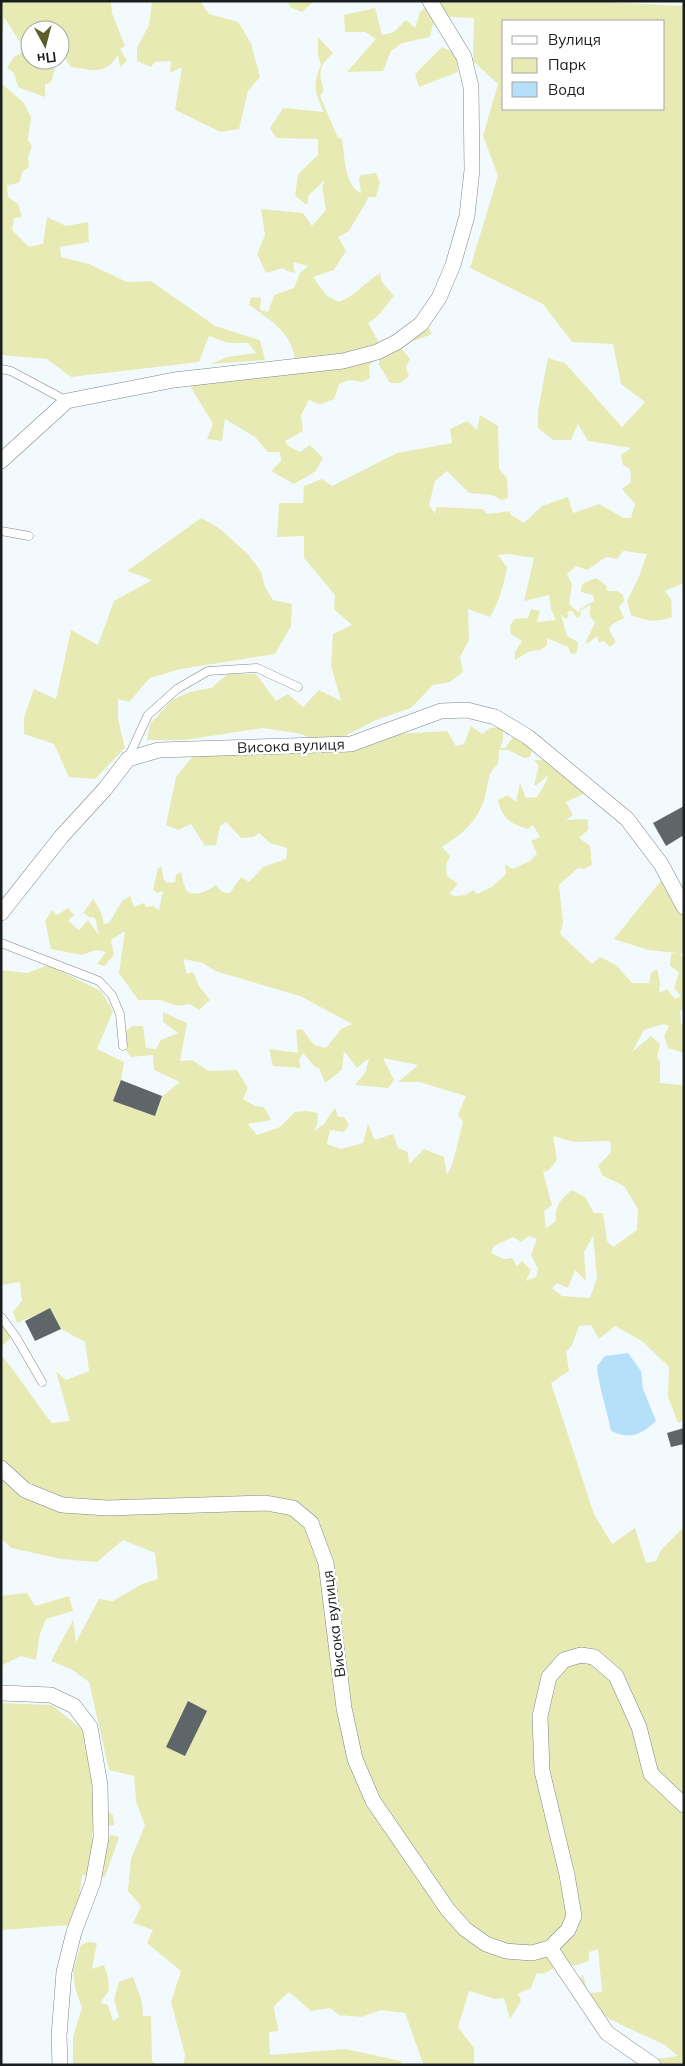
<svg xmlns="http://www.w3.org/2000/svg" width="685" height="2066" font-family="Mulish,sans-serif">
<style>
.green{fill:#e7ebb3;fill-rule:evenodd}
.water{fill:#b6dff9}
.building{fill:#5f666a}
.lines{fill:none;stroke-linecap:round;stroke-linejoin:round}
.lane-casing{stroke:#7f868a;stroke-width:9}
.street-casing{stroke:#7f868a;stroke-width:16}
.lane{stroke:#fff;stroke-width:8}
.street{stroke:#fff;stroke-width:15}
.labels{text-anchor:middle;stroke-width:5;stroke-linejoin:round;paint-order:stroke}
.street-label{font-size:15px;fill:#1b1e1f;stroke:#fff}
</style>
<rect width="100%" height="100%" fill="#f2fafe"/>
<g class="green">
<path d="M1,1h110l1,12 13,33 -5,3 7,12 -7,6 -2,-12c-13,21 -26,15 -47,12l-6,-9 -5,2v-30h-30v15l-10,-3 -16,-25 -1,15h-2z"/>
<polygon points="152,1 200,1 209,14 238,22 251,43 260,77 248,91 239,129 221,132 175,110 182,67 170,73 171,61 155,62 151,67 137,61 137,48 149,25"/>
<polygon points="288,1 314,1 302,12 290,7"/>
<path d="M433,1h148l103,5v577l-19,8 6,8 1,18c-16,6 -26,4 -41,-2l-4,-14 11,-22 9,-25 -24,-3 -6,8 -11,-2 -19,13 -11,-4 -9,8 5,11 -3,19 10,9 1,-4 14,-8 -1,-6 -12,-3 1,-8 14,-6 10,7 1,6h10l6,4 1,6 -5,6 5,11 -13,7 -2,5 7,12 -6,5 -6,-6 -5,2 -2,-7 -10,8 -1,-3 9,-18 -6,-9 2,-9 -10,5 -1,6 -3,2 -5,-7 -5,1 2,5 -4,2 -4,-5 6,22 11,6 -1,11 -6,1 -3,-7 -21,-9v7l-7,5 -10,1 -15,9v-8l7,-11 -11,-7 -1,-9 5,-6 13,-1 3,-9 9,2 -3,11 19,-2 -5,-11 -2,-14 -25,6 10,-43 -25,-4 -11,1 9,12c-3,18 -8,35 -17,50l-22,-8 1,31 -9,17 3,15 -13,10 -17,3 -22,23 -35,12 -33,17 -29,3 -13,-6 -38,-6 -78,12h-38l3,-16 22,-24 18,-8 21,-4 17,-14h28l20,27 12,-7 15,13 16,-17 22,11 -10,-35 2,-32 19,-9 -18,-16 1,-14 -31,-37v-22l-27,1 2,-34h24l1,-17 18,-7 10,7 65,-33 55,-10 -2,-14 17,-8 10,9 3,-15 18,11 1,43 8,9 1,20 -6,2 -10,-5 -23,-2 -22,-22 -12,10 -6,24 6,9 1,-7 47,2 4,5 24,-3 -1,3 14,9 18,-17 26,-9 5,16 26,-9 25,14h7l4,-14 -13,-15 9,-7 -1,-13 -7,-4 -2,-10 10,-7 -43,-7 -10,-17 -7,16h-18l-15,-12v-17l10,-53 17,5 57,64 23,-25 -24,-18 -8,-40 -41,-2 -29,-38 -73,-36 28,-92 -15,-40 15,-52 -25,-23 1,-43 -25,-1 -16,7 -3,13 -28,6 -11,8 -8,20 -36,1 29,-33 -11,-7h-20l-1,-17 31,-7 7,27 12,-3 12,-12 9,8 5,-16zM504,21h160v88h-160z"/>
<path d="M318,37l15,16c-14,13 -15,19 -9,37l-4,6 18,42 4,1c3,16 2,47 19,54l-2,-14 2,-4 15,-2 4,9 -4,15h-7l-20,34 -11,6 8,14 -12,19 -21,7 13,18 13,7c17,-7 25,-19 41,-29l2,9 12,14c-10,11 -12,19 -26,27l14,25 43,-27 7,13 -21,8 -9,7 8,10 -4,8 3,9 -9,7h-10l-11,-18v-7l-10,7 1,13 -8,4 -13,-2 -10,4 -5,15 -14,5 -11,-4 -8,15 2,16 -18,10 3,5 12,6 10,-7 13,13 -7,13 -22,13 -23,-13 10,-10 -1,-9h-12l-13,-15 -30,-18 -3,22 -15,-2 6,-15 -24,-40 107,-15c-1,-35 -21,-45 -47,-64l2,-8 10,1 -1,12 8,2 6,-17 20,-7 6,-15 8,-7 -15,-4 2,11 -8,-2 -4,-3 -17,5 -9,-19 8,-19 -4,-26 42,4 9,13 14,-16 -4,-24 3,-6 -16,15 -2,10 -12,-9 3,-22 20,-19v-16l-42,-1 -6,-10 13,-20 41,4c-9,-18 -12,-27 -3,-47l-3,-10z"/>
<polygon points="442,47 457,54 458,72 419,87 415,74"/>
<polygon points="30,48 30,60 60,60 57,61 51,83 45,84 45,97 18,87 14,73 7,68 14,57"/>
<polygon points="1,83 23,102 31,117 28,140 32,146 28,157 29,167 23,171 19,183 7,185 8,197 18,204 22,217 14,218 12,230 29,247 43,244 47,217 66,226 88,222 89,242 60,247 61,257 89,264 127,282 151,281 215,326 260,340 265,360 211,364 227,357 256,353 248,343 229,343 209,336 199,362 71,377 47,359 1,355"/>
<polygon points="201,518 219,528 248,554 261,572 265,587 273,600 292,604 291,626 275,654 181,669 150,678 129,702 118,699 118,719 125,748 95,779 69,777 54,744 24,734 24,717 34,689 56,699 71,630 98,645 114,601 152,580 127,571"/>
<path d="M471,726l11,8 8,-6 13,-1v13l-3,8h5l9,-12 19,11 -3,10 -6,1 -16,-8h-9l-1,14c-11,8 -10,24 -14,36 -7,22 -23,35 -42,47l8,9 -4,9 1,11 11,8 -8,9 4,3 12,-1 7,-5 4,4 15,-7 14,-13 -1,-10 7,5 18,-8 7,-7 -6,-13 9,-4 -7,-12 -5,4c-18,-5 -26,-11 -30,-29l10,-5 8,7 4,-19 6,15 11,-1 9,-15 2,-7 -11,10h-3l5,-19 -5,-6h15l37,33 -20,9 7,13 -7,5 22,-1v11l-9,8 11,8 2,19 -8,4 -6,-1 -19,17 4,38 -3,11 32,30 8,-7 16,8 16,18h17l2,-10 6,-4 3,14 -1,10 8,-4 8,10 6,-3 -7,-8 5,-16 -9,-6 1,-12 5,-1 -28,-3 -34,-11 49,-61 21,37v38l-4,1 4,5v50l-4,2 1,13 3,1v28l-16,-5 -4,-12 5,-10 -5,-2 -20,6 -12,22 19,-16 9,8 -3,14 3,3v22l24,2v335l-6,3 -10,-26 1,-30 -27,-26 -27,-15 -16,13 -8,-14 -12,1 -7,19 -6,7 3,19 -18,12 43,131 18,30 23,-16 11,35 10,-2 5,-11 23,-23v538h-20l-7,-6 21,-3 -13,-11 -56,-26 -14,-13 -19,-25 7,-6 5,18 14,-1 -4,-43 -9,3v9l-16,5 -9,-3 -21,11 -6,-1 -6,15 -13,6 3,7 -11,18 -6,-21 -9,1 -26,-8 -11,36 16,21v17h-46l-5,-2 -18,-50 -24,-3 -20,7 -22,-2 -9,-7 -19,3 -22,-19 -15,14c0,9 4,16 4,25l-9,1 1,23 75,-6 56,12 1,4h-224l6,-2 1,-8 -14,-53 10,-31 -34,-28 6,-13 -20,-7 8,-17 -13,-15 3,-32 14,-34 -9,-24 -2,-25 -25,-6 -20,-88 -18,-13 -20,-8 22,-41 3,22 23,-43 14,2 29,-17 16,-5 -3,-26 -32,-13 -26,22 -36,-3 -50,-11 -10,-10v-183c19,22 33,46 51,68l18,-2 -14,-50 10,9 23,-9 -4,-29 -24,-13 -11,-20 -33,14 -4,-11 9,-11 -2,-19 -19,3v-315l26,3 21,-8 53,26 12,20 -16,38 27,13 -3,18 34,36 7,-20 18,-14 -26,-12 -1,-15 -22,2 -5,-6v-20l7,-5h10l3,22 10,1 5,-9 17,-7 -15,-11v-10l24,11 -7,38 12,-1 16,11 29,-1 11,18 -5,11 12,7 9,1 7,13 -23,4 9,11 23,-8 15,-15 12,-1 11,2 -1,12 -3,6 10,-7 11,-17 3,10h6l5,8 -5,7 -14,-2 -3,14 14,5 22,-6 5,-19 7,16 18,-6 5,14 10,4 1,12 15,-15 20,8 3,18 5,-10 11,-43 -5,-7 8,-19 -47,-14h-21l20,-17 -35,-7 11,22 -6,8 -33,-3 11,-14 3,-13 -12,10 -13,-17 -2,19 -17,13 -6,-15 -4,-1 -12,-14 -4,7 2,8 -28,-2 -4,-17 29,4 -2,-23 6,-1 12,16 12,3 15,-19 11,-5 -52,-28 -85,-25 -12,-8 -20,-4 4,15 6,-2 6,14 11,14 -11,10 -9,-6 -12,2 -18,-6h-22l-19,-27 6,-42 -14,9 3,15 -10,11 -7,-2 9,-12 -10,-2 -14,5 -31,-6 -6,-28 7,-11 5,5 11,-7 6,7 -6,6 11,9 9,-10 11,15 -4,-17 -6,-1 -6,-4 10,-14 8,13 3,12 5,-1 13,-22 8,-5 4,11 10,-4 2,4 7,-1 6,4 4,-19 -5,2 -5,-3 5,-22 4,-1 1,11 4,5 8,-1 1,-7 5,-3c1,5 3,16 7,20 8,5 21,-2 28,-7l6,7 8,1 11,-16 8,5 14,-15 23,-8 1,-11 -17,-5 -11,-10 -5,4 -13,1 -15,-16 -6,4 -4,19 -11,1 -14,-22 -13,6 -12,-5 10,-48 20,-25 159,-1 43,-17 49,-3 9,15 8,-2zM553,1136l21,6 36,-1 1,11 -13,14 5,10 21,10 14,23 -1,21 -24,17 -6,-6 -4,-28h-9l-9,-16 -13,-7c-11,9 -18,16 -16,31l-10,7 -2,-17 8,-6 -9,-33 6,-2 8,-10zM529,1236l8,3 -6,16 7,14 -2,8 -10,4 5,-11 -9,-9 -5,5 -5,-8 -8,1 -13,-6 3,-7 19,-9 8,5zM593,1236l4,42 -7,20 -28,-2 -10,-8 5,-5 11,5 7,-18 11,11 -2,-29z"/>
<polygon points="1,1323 12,1337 1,1347"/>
<polygon points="27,1593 35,1606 69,1596 73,1611 46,1619 40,1634 36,1660 21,1656 1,1666 1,1596"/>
<polygon points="1,1703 52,1705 84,1731 100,1806 113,1815 114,1825 101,1827 92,1833 94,1848 111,1835 119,1837 105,1877 82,1875 79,1900 70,1925 1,1930"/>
<polygon points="88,1942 97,1943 92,1969 104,1965 108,1977 109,1991 100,2003 108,2005 113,2021 119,2017 114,2000 119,1982 133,1977 142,2002 143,2016 151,2016 152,2061 157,2065 73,2065 73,2037 82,2008 75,1988 73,1970 81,1945"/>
</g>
<path class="water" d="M628,1353l13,18 2,18 13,32c-16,14 -25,19 -45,10 -4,-22 -12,-42 -14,-65l8,-10z"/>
<g class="building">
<polygon points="684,806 684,835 666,846 653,823"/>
<polygon points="121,1080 162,1096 155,1116 113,1101"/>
<polygon points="50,1308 61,1329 35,1341 25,1321"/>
<polygon points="684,1428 684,1444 671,1447 667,1433"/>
<polygon points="188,1701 207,1711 185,1756 166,1747"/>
</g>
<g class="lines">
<g class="lane-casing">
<g id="lane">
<polyline points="1,369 11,371 67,401"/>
<polyline points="1,531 29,536"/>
<polyline points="128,758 148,715 177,689 208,671 257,668 298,687"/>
<polyline points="1,943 99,981 112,995 120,1014 123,1046"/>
<polyline points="1,1317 16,1337 42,1382"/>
</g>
</g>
<g class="street-casing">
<g id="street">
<polyline points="1,461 67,401 174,380 343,361 377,352 397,342 421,324 439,298 453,265 467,216 472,170 471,87 464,57 430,1"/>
<polyline points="1,913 61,837 105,789 128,759 159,750 351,744 441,711 467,710 495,717 528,737 627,819 661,864 684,907"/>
<polyline points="1,1468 25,1490 62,1505 107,1508 266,1503 293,1508 311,1523 326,1563 344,1708 355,1759 373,1801 448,1910 465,1929 486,1944 506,1951 532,1953 550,1948 568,1930 574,1916 567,1875 542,1771 540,1716 549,1677 564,1660 581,1655 594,1657 616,1676 639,1727 651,1774 684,1805"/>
<polyline points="1,1693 51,1695 74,1706 90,1727 100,1785 101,1838 93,1882 74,1932 64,1972 59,2036 60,2065"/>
<polyline points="550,1948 607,2033 653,2065"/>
</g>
</g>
<use href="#lane" class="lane"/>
<use href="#street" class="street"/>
</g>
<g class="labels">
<g class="street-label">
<text transform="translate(291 746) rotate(-2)" y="5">Висока вулиця</text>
<text transform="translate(334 1624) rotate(-97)" y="5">Висока вулиця</text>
</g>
</g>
<rect width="685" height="2066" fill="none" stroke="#1b1e1f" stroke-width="5"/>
<rect x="502" y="20" width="162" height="90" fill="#ffffff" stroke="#a4a5a5"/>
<rect x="512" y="36" width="25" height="8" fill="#ffffff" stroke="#a4a5a5"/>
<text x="548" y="45" font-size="15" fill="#1b1e1f">Вулиця</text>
<rect x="512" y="58" width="25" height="15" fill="#e7ebb3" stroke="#a4a5a5"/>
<text x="548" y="70" font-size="15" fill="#1b1e1f">Парк</text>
<rect x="512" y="82" width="25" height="15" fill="#b6dff9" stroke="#a4a5a5"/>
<text x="548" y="95" font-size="15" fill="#1b1e1f">Вода</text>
<g transform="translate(45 45) rotate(173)"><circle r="24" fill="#ffffff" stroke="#a4a5a5"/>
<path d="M0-4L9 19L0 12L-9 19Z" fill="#5c5f2c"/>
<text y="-8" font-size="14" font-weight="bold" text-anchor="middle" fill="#1b1e1f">Пн</text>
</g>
</svg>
